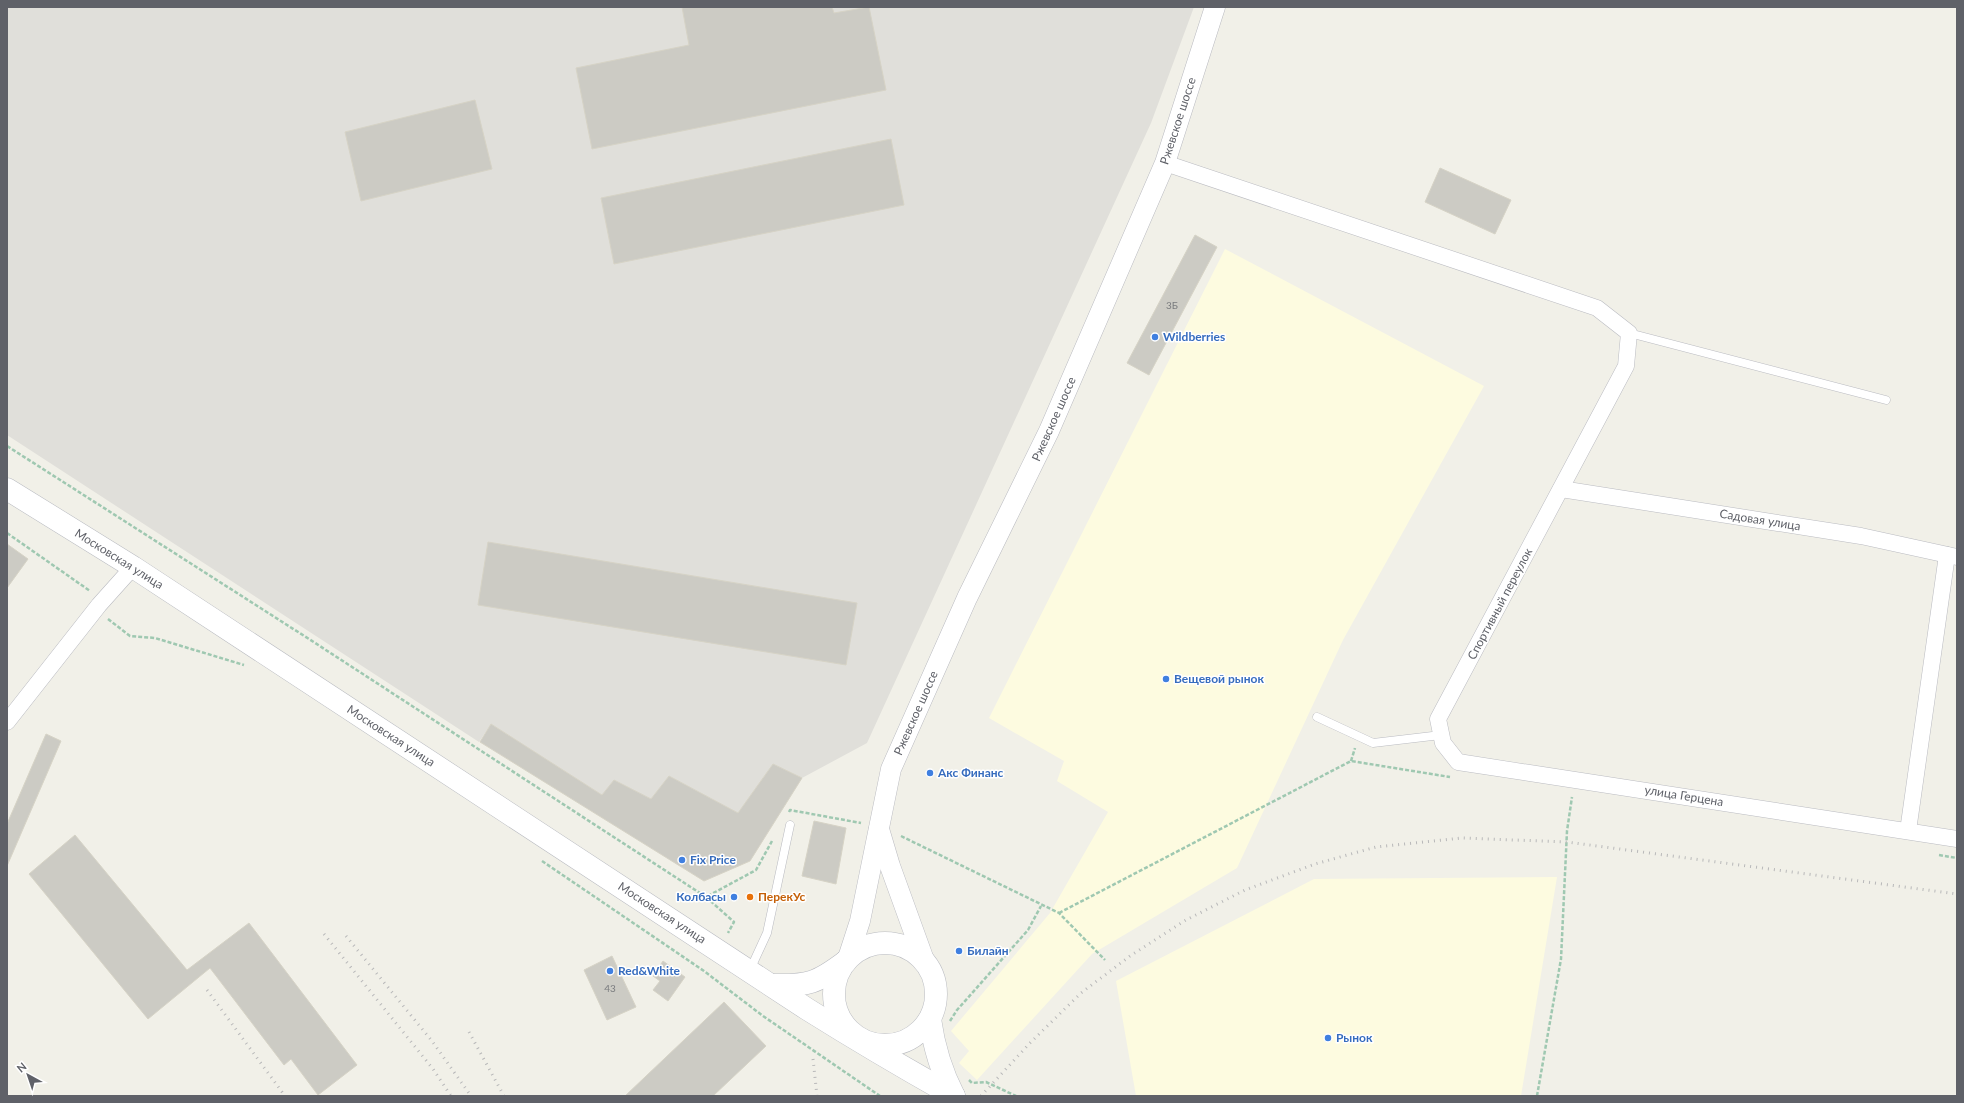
<svg xmlns="http://www.w3.org/2000/svg" width="1964" height="1103" font-family="Lato,sans-serif">
<style>
.commercial{fill:#fdfbe0}
.industrial{fill:#e0dfda}
.building{fill:#cccbc4;stroke:#d6d3c6}
.lines{fill:none;stroke-linecap:round;stroke-linejoin:round}
.service-casing{stroke:#babbc1;stroke-width:9}
.minor-casing{stroke:#babbc1;stroke-width:17}
.tertiary-casing{stroke:#babbc1;stroke-width:21}
.secondary-casing{stroke:#b9bbc1;stroke-width:23}
.path{stroke:#9fc8b1;stroke-width:2.5;stroke-dasharray:4 2;stroke-linecap:butt}
.service{stroke:#fff;stroke-width:8}
.minor{stroke:#fff;stroke-width:16}
.tertiary{stroke:#fff;stroke-width:20}
.secondary{stroke:#fff;stroke-width:22}
.rail{stroke:#b8b8b9;stroke-width:3;stroke-dasharray:1 5;stroke-linecap:butt}
.shop-dot{fill:#3f7fe0;stroke:#fff;stroke-width:1.5}
.food-dot{fill:#e8710a;stroke:#fff;stroke-width:1.5}
.labels{text-anchor:middle;stroke-width:3;stroke-linejoin:round;paint-order:stroke}
.number-label{font-size:10px;fill:#7a7c7f}
.street-label{font-size:12px;fill:#5f6168;stroke:#fff}
.shop-label{font-size:12px;font-weight:bold;fill:#366cbe;stroke:#fff;text-anchor:start}
.food-label{font-size:12px;font-weight:bold;fill:#c56008;stroke:#fff;text-anchor:start}
</style>
<rect width="100%" height="100%" fill="#f1f0e8"/>
<g class="commercial">
<polygon points="1225,249 1484,386 1343,640 1237,868 1092,954 977,1080 959,1063 969,1051 951,1031 1050,913 1108,812 1057,781 1064,761 989,718"/>
<polygon points="1557,877 1521,1096 1136,1096 1116,981 1314,879"/>
</g>
<polygon class="industrial" points="7,7 1194,7 1151,123 867,743 802,778 773,764 738,813 669,776 651,799 614,780 602,795 491,724 479,742 7,435"/>
<g class="building">
<polygon points="682,7 832,7 834,13 869,7 886,90 592,149 576,68 689,45"/>
<polygon points="475,100 492,169 361,201 345,132"/>
<polygon points="891,139 904,205 614,264 601,198"/>
<polygon points="1440,168 1511,200 1495,234 1425,202"/>
<polygon points="1195,235 1217,247 1149,375 1127,363"/>
<polygon points="488,542 857,603 846,665 478,605"/>
<polygon points="7,544 28,559 7,588"/>
<polygon points="491,724 602,795 614,780 651,799 669,776 738,813 773,764 802,778 750,861 704,881 480,742"/>
<polygon points="46,734 61,741 7,866 7,824"/>
<polygon points="814,821 846,828 836,884 802,876"/>
<polygon points="75,835 187,970 249,923 357,1065 318,1095 291,1059 284,1065 210,968 148,1019 29,874"/>
<polygon points="612,956 636,1007 607,1020 584,970"/>
<polygon points="663,961 685,977 668,1001 653,990 660,981 653,976"/>
<polygon points="724,1002 766,1046 713,1096 625,1096"/>
</g>
<g class="lines">
<g class="service-casing">
<g id="service">
<polyline points="1629,333 1886,400"/>
<polyline points="1317,717 1373,743 1441,735"/>
<polyline points="750,970 767,933 790,825"/>
</g>
</g>
<g class="minor-casing">
<g id="minor">
<polyline points="1165,163 1597,308 1629,333 1626,366 1438,719 1443,743 1458,762 1957,839"/>
<polyline points="1561,489 1861,536 1957,557"/>
<polyline points="7,722 99,605 133,567"/>
<polyline points="1908,831 1947,555"/>
</g>
</g>
<g class="tertiary-casing">
<g id="tertiary">
<polyline points="879,829 890,866 924,960"/>
<polyline points="848,958 860,921 891,769 967,598 1049,431 1165,163 1215,7"/>
</g>
</g>
<g class="secondary-casing">
<g id="secondary">
<path d="M7,489l126,78 674,442c48,30 97,59 147,87"/>
<circle cx="885" cy="994" r="51"/>
<path d="M773,985c35,1 44,-2 72,-23"/>
<path d="M930,1019c4,29 11,52 24,77"/>
</g>
</g>
<g class="path">
<polyline points="7,446 309,639 706,897 756,870 772,841"/>
<polyline points="7,533 90,591"/>
<polyline points="108,619 130,636 155,638 244,665"/>
<polyline points="1351,761 1355,748"/>
<polyline points="789,812 790,810 861,823"/>
<polyline points="901,836 1059,913 1105,960"/>
<polyline points="1939,855 1957,858"/>
<polyline points="542,861 704,971 763,1016 880,1096"/>
<polyline points="706,897 734,922 728,933"/>
<polyline points="1059,913 1351,761 1450,777"/>
<polyline points="950,1021 957,1010 1028,930 1041,906"/>
<polyline points="969,1080 972,1083 986,1082 1016,1096"/>
<polyline points="1537,1096 1561,959 1567,831 1572,797"/>
</g>
<use href="#service" class="service"/>
<use href="#minor" class="minor"/>
<use href="#tertiary" class="tertiary"/>
<use href="#secondary" class="secondary"/>
<g class="rail">
<polyline points="324,934 433,1069 451,1096"/>
<polyline points="346,936 432,1041 471,1096"/>
<polyline points="207,990 285,1096"/>
<polyline points="469,1032 504,1096"/>
<polyline points="813,1059 817,1096"/>
<polyline points="981,1096 1030,1043 1081,993 1130,956 1186,920 1245,890 1315,864 1376,847 1462,838 1567,842 1957,894"/>
</g>
</g>
<g class="shop-dot">
<circle cx="1155" cy="337" r="4"/>
<circle cx="1166" cy="679" r="4"/>
<circle cx="930" cy="773" r="4"/>
<circle cx="682" cy="860" r="4"/>
<circle cx="734" cy="897" r="4"/>
<circle cx="959" cy="951" r="4"/>
<circle cx="610" cy="971" r="4"/>
<circle cx="1328" cy="1038" r="4"/>
</g>
<circle class="food-dot" cx="750" cy="897" r="4"/>
<g class="labels">
<g class="number-label">
<text x="1172" y="309">3Б</text>
<text x="610" y="992">43</text>
</g>
<g class="street-label">
<text transform="translate(1178 121) rotate(-72)" y="4">Ржевское шоссе</text>
<text transform="translate(1054 419) rotate(-66)" y="4">Ржевское шоссе</text>
<text transform="translate(1760 520) rotate(9)" y="4">Садовая улица</text>
<text transform="translate(119 559) rotate(32)" y="4">Московская улица</text>
<text transform="translate(1500 604) rotate(-62)" y="4">Спортивный переулок</text>
<text transform="translate(916 713) rotate(-66)" y="4">Ржевское шоссе</text>
<text transform="translate(391 736) rotate(33)" y="4">Московская улица</text>
<text transform="translate(1684 796) rotate(9)" y="4">улица Герцена</text>
<text transform="translate(662 913) rotate(33)" y="4">Московская улица</text>
</g>
<g class="shop-label">
<text x="1163" y="341">Wildberries</text>
<text x="1174" y="683">Вещевой рынок</text>
<text x="938" y="777">Акс Финанс</text>
<text x="690" y="864">Fix Price</text>
<text x="726" y="901" text-anchor="end">Колбасы</text>
<text x="967" y="955">Билайн</text>
<text x="618" y="975">Red&amp;White</text>
<text x="1336" y="1042">Рынок</text>
</g>
<g class="food-label">
<text x="758" y="901">ПерекУс</text>
</g>
</g>
<rect width="1964" height="1103" fill="none" stroke="#5f6168" stroke-width="16"/>
<g transform="translate(28 1075) rotate(320)" stroke="#ffffff" stroke-width="3" paint-order="stroke">
<path d="M0-3L7 15L0 10L-7 15Z" fill="#5f6168"/>
<text y="-6" font-size="11" font-weight="bold" text-anchor="middle" fill="#5f6168">N</text>
</g>
</svg>
